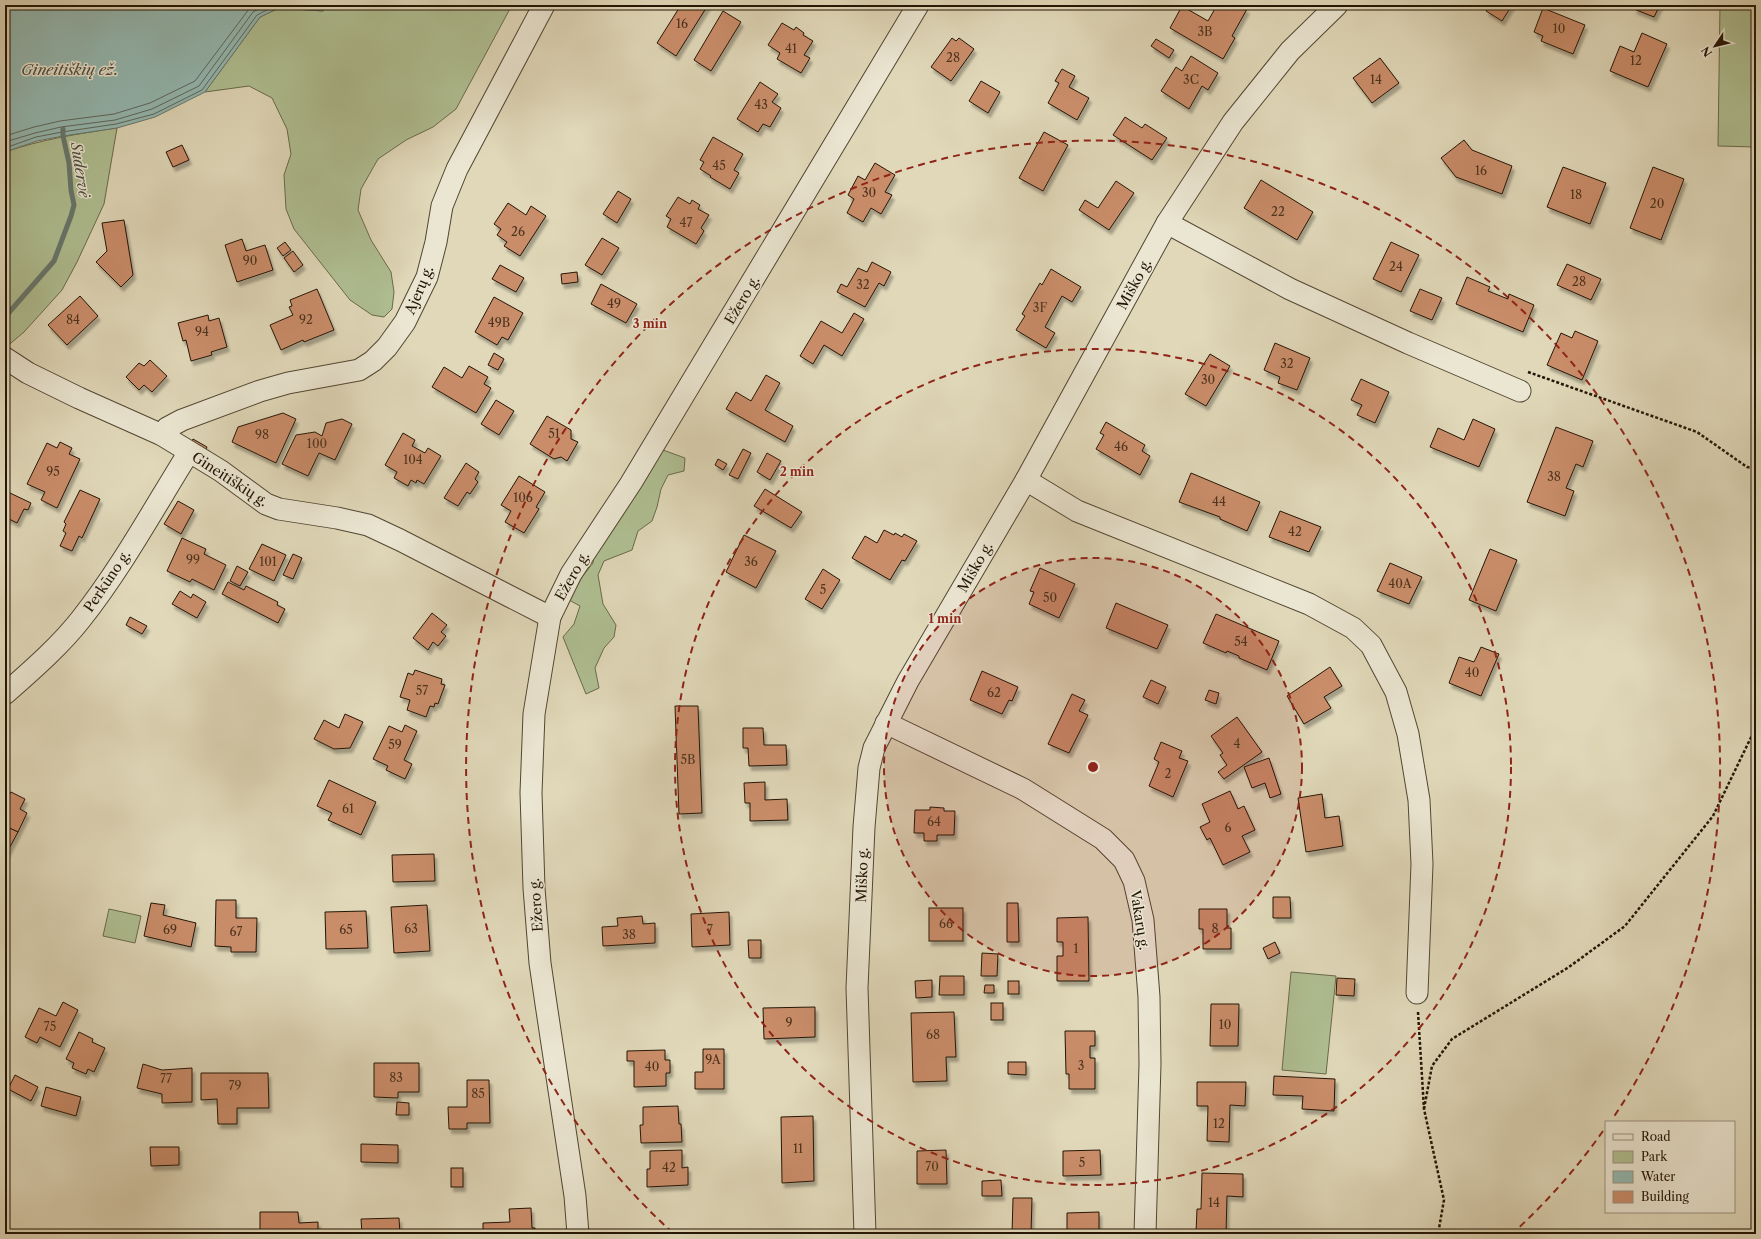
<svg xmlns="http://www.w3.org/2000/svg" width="1761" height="1239" font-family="'Libre Caslon Text',serif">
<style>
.green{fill:#afbf92;stroke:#696a4c}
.water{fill:#94b9b2;stroke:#67776d}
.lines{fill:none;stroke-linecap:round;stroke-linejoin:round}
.shore{stroke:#5c675c;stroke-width:1}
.stream{stroke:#67776d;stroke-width:5}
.building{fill:#ca8d6a;stroke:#231505;filter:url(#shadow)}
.street-casing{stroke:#524632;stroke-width:23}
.path{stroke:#231505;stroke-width:2.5;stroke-dasharray:3 2;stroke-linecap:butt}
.street{stroke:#ebe6d2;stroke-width:21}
.ring{fill:none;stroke:#8f2418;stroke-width:2;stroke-dasharray:7 5}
.labels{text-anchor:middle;stroke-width:3;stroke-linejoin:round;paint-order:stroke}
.number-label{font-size:12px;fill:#4d331e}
.street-label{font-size:14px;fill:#231505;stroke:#ebe6d2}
.water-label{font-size:15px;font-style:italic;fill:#4b4e42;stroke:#ebe6d2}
.centre{fill:#8f2418;stroke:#ebe6d2;stroke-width:2}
.ring-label{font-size:12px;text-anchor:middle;font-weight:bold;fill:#8f2418;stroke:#ebe6d2;stroke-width:3;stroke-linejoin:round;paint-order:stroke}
</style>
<defs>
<filter id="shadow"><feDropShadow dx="2.5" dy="4.5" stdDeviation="1" flood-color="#0004"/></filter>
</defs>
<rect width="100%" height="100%" fill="#e0d8b9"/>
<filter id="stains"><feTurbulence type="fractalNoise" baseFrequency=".005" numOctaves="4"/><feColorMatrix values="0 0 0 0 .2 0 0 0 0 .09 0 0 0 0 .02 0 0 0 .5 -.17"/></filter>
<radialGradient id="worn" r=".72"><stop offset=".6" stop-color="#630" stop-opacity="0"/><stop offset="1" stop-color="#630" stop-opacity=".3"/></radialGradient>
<g class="green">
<polygon points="329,5 512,5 456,109 433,127 406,140 378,159 361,189 358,210 371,240 391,272 394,292 392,309 384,317 372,315 350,300 294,229 286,209 284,175 291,154 287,129 272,98 249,86 205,92 260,17 279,8 323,11"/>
<polygon points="1720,5 1756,5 1756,147 1718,146"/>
<path d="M117,128l-13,76 -27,58 -15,28 -38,42 -19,16v-196c38,-13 72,-18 112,-24z"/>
<polygon points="663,450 685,458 684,471 668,475 661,489 657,507 652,521 638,531 632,550 604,561 598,575 603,604 616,625 614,637 604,648 595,668 599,688 586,694 563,637 574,624 580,606 569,600 582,577 593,563 594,549 656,452"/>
<polygon points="109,909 141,916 135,943 103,936"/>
<polygon points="1291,972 1336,976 1326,1074 1282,1070"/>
</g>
<polygon class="water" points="5,5 329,5 323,11 279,8 260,17 205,92 155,117 117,128 63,136 37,141 5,152"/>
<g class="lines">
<g class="shore">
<polyline points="5,136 34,127 60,121 114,114 150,103 195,81 252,5"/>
<polyline points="5,142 35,133 61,127 115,120 152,109 199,86 253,12 266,5"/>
<polyline points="5,148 36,137 62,132 116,124 154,114 202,90 257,15 277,5"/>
</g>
<polyline class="stream" points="5,317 54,261 71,216 74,205 71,190 69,163 63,136 63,129"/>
</g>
<g class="building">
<polygon points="681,5 708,5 676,56 657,43"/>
<polygon points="1217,5 1239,5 1247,9 1232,36 1235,38 1223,59 1170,28 1182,6 1208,21"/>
<polygon points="1489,5 1512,5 1502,21 1486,11"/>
<polygon points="1636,5 1660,5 1654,17 1634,9"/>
<polygon points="1543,8 1585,25 1573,54 1541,41 1543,36 1534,32"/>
<polygon points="723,11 741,22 711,71 694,60"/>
<polygon points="782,23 794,30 796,27 804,33 803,35 813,41 804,55 810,58 801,73 777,59 780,53 768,45"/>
<polygon points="1642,33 1667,44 1648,87 1610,71 1620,46 1634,52"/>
<polygon points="952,38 956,41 959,38 974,49 951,81 931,67"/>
<polygon points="1156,39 1174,50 1169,58 1151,46"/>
<polygon points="1191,56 1218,73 1208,90 1202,86 1189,109 1161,91 1176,67 1182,71"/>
<polygon points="1380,58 1399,83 1372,103 1353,78"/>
<polygon points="1062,69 1075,76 1069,87 1089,98 1077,120 1048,103 1059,83 1055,81"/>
<polygon points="981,81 1000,92 988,113 969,101"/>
<polygon points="760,82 778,94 772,102 781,108 770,127 763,124 758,132 737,119"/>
<polygon points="1125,117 1142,128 1145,124 1167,138 1152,160 1113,135"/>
<polygon points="1044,132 1068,145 1043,191 1019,178"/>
<polygon points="713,137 743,154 734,170 739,173 730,189 710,177 711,176 700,169 704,162 700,160"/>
<polygon points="1464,140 1472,150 1512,166 1502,194 1456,177 1441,158"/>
<polygon points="182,145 189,160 173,167 166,152"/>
<polygon points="875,163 895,175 885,192 892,195 881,214 871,208 863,222 847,213 854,199 848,195 858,176 865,180"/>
<polygon points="1563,167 1606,183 1590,224 1547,207"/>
<polygon points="1653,167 1684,179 1661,240 1630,228"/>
<polygon points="1261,180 1313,212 1297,240 1244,208"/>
<polygon points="1116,181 1134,193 1109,230 1079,210 1085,200 1098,208"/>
<polygon points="618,191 631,199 617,223 603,214"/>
<polygon points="678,197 690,204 692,200 700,205 698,209 709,215 701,228 704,231 696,244 667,227 671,219 666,216"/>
<polygon points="508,203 526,215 531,206 546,216 520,256 504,246 507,242 497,235 501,229 494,224"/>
<polygon points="124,220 133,275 121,287 96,262 107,251 102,223"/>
<polygon points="602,238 619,248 602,275 585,265"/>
<polygon points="242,239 246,251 265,245 273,270 237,282 225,245"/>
<polygon points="285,242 291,250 283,256 277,248"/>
<polygon points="1391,242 1419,255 1401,292 1373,279"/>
<polygon points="293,251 303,265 294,272 284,258"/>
<polygon points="872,262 891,272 884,286 879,283 865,307 837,292 841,284 847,287 858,268 867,272"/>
<polygon points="1567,264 1601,279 1591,300 1557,285"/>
<polygon points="500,265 524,278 516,292 492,279"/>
<polygon points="1051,269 1081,287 1072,302 1062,296 1045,327 1055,333 1046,348 1016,330 1025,316 1022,314 1040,283 1042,285"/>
<polygon points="577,272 578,282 562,284 561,274"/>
<polygon points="1467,277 1490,287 1488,291 1508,299 1509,294 1534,305 1523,332 1456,304"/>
<polygon points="601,284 637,304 626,323 591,304"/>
<polygon points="317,289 334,330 304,342 303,340 281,350 270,325 293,315 289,307 292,306 290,300"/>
<polygon points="1420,289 1442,298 1432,320 1410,311"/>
<polygon points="80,296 98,316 67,345 48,325"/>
<polygon points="494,297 523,313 508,340 502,337 497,345 475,332"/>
<polygon points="854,313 864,319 842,356 824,345 813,364 800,356 821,321 842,333"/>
<polygon points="208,315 209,321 219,318 227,347 211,352 212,355 191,361 186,340 183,341 178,323"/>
<polygon points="1575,331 1598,341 1582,380 1547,365 1561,333 1572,338"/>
<polygon points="1275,343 1310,358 1297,390 1278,383 1280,377 1264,370"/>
<polygon points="494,353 504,359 498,370 488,365"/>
<polygon points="1210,354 1230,366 1206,406 1185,394"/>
<polygon points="150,360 167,376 152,392 144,385 139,390 126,377 139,363 144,366"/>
<polygon points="469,366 488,377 484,384 491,388 476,413 432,387 444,367 462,378"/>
<polygon points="766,375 780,383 765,410 793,426 785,442 726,409 736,392 751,401"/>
<polygon points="1361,379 1389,392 1375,423 1357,415 1362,405 1351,400"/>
<polygon points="496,400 514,411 499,435 481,424"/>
<polygon points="283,413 296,419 276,463 232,442 238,427"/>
<polygon points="547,416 571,430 571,439 578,442 567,461 561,457 554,459 530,444"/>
<polygon points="342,419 352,424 335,460 319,453 308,476 282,464 296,435 315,432 322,436 326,423"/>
<polygon points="1473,419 1495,429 1479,467 1430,447 1438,428 1464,440"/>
<polygon points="1106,422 1145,445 1142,451 1150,456 1140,475 1096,449 1104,435 1100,433"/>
<polygon points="1556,427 1593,441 1583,467 1576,464 1566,488 1574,491 1565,516 1527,502"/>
<polygon points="403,433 415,440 412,446 425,453 428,448 441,456 424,484 417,480 416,483 411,480 408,486 394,478 397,472 385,465"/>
<polygon points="193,439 207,447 203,455 189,447"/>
<polygon points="60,442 72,448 69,454 80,459 57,508 41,500 45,492 27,484 47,443 57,448"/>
<polygon points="743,449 751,453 738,479 729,475"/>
<polygon points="767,453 781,461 770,480 757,472"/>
<polygon points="718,459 727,464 723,470 715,465"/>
<polygon points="466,463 479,472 475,479 478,482 470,494 467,492 458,506 444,498"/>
<polygon points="1191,473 1260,502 1247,531 1220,519 1220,517 1179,502"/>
<polygon points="519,476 545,492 536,507 539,509 524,533 505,522 511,511 501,505"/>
<polygon points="765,489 802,512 791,528 754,506"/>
<polygon points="80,490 100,499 82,538 79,536 72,551 60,546 66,533 63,531 66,524 64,522"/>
<polygon points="10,493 31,503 28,510 24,509 17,523 5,517 5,503"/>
<polygon points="178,501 194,510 181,534 164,524"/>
<polygon points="1280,511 1321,527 1309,552 1269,537"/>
<polygon points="884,530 894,535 895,533 902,537 904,534 917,541 905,561 902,560 890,580 852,558 865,536 877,543"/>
<polygon points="744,535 776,551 756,588 726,572"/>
<polygon points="182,538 206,549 204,554 226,565 214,590 192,579 190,582 167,571"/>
<polygon points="262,544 286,555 274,581 249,569"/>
<polygon points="1490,549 1517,560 1496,611 1469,600"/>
<polygon points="293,554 302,558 293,579 283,575"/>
<polygon points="1390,563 1422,577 1409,604 1377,591"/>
<polygon points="237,566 248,572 240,586 230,581"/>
<polygon points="1040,568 1075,584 1059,618 1029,604 1034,592 1030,591"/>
<polygon points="823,569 840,580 822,609 805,599"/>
<polygon points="228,582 244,590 246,586 278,602 277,605 285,609 278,623 222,594"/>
<polygon points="180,591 191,598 193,594 206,602 197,618 172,604"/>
<polygon points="1116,603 1168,625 1157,649 1106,628"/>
<polygon points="432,613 447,625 441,632 446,636 438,646 433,642 428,650 413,638"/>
<polygon points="1216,614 1279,641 1267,670 1239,658 1239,656 1227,651 1226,653 1203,643"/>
<polygon points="130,617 147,626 142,634 126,625"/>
<polygon points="1481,647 1499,654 1481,696 1449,683 1459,657 1474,662"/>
<polygon points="1330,667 1342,686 1324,697 1331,708 1304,724 1287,696"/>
<polygon points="415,670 442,679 441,684 445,685 438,704 435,703 434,707 430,706 426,717 407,710 410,700 400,697 408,673 413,675"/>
<polygon points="982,671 1018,687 1012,701 1009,700 1002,714 970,700"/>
<polygon points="1151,680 1166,687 1158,704 1143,697"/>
<polygon points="1209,690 1219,693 1216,704 1205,700"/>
<polygon points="1072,694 1085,700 1079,711 1088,715 1069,753 1048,744"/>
<polygon points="675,706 698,706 702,813 679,814"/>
<polygon points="345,714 363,722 350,748 334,749 314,739 324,720 339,728"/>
<polygon points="1237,717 1262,752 1224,779 1218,772 1227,765 1220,755 1223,753 1211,736"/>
<polygon points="405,725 417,731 404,760 412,764 405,779 386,770 388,766 373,759 389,726 402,732"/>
<polygon points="743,728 763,728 764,745 786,745 787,765 749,766 748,748 743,748"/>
<polygon points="1161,742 1182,751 1179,758 1188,761 1173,797 1149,786 1159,762 1154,759"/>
<polygon points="1269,758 1281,794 1270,798 1265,783 1252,788 1244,767"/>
<polygon points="329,780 376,802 361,835 328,820 332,813 317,806"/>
<polygon points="765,782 765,800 787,799 788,820 750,821 750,803 745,803 744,783"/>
<polygon points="1230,791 1238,809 1244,806 1255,830 1242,836 1250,852 1223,865 1210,838 1207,840 1200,827 1210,822 1202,804"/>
<polygon points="11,792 25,799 20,809 27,813 18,832 5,826 5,802"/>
<polygon points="1322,794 1325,818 1339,816 1343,846 1306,852 1298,798"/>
<polygon points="930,807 944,808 944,811 955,811 954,835 937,835 937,841 924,841 924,833 914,833 915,810 930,810"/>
<polygon points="5,826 18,832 5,856"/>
<polygon points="434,854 435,881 393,882 392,855"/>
<polygon points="1273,897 1290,897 1291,918 1273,918"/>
<polygon points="216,900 236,900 236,918 257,918 256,952 231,952 231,947 215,946"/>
<polygon points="151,903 165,905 163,915 196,923 191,947 144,936"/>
<polygon points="1007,903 1018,903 1019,942 1007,942"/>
<polygon points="427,905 430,951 394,953 391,907"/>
<rect x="929" y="908" width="34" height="33"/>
<polygon points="1199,909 1227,909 1227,928 1231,928 1231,949 1203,949 1203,929 1199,929"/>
<polygon points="366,911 368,948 326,949 325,912"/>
<polygon points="729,912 730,945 692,947 691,914"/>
<polygon points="642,916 643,924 655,923 655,943 603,946 602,927 618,926 617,918"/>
<polygon points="1088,917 1089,981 1057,981 1057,956 1063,956 1063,942 1057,942 1057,918"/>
<polygon points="748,940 761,940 761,958 749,958"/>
<polygon points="1275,942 1280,953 1268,959 1263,948"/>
<polygon points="982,953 998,954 997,976 981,976"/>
<polygon points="940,976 964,976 964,995 939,995"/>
<polygon points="1337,978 1355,979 1354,996 1336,995"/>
<polygon points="932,980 932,997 916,998 915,981"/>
<rect x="1008" y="981" width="11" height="13"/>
<polygon points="985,985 994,985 994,993 984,993"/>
<polygon points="63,1002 78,1010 60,1047 40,1037 37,1043 25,1037 39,1008 56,1016"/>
<rect x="991" y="1003" width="12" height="17"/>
<polygon points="1211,1004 1239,1004 1238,1046 1210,1046"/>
<polygon points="815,1007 815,1037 764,1039 763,1008"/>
<polygon points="954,1012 956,1057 946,1057 947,1081 913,1082 911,1013"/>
<polygon points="1065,1031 1095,1031 1095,1046 1090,1046 1090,1058 1095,1058 1095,1089 1069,1089 1069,1074 1066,1074"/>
<polygon points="79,1032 93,1039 92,1042 105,1048 94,1072 88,1069 86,1074 72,1068 74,1063 66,1059"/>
<polygon points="703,1049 724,1049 724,1089 695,1089 695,1072 703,1072"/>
<polygon points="665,1050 665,1060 670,1060 670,1073 666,1073 666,1086 634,1087 634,1061 627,1061 627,1051"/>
<polygon points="1008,1062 1026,1062 1026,1075 1008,1074"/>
<polygon points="374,1063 419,1063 419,1092 398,1092 398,1098 374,1097"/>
<polygon points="143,1064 162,1070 192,1068 192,1102 162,1103 162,1094 137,1088"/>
<polygon points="201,1073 268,1073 269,1108 237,1108 237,1124 218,1124 217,1099 201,1100"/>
<polygon points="15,1075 38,1087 31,1101 8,1089"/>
<polygon points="1274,1076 1335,1079 1334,1111 1302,1109 1303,1096 1273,1095"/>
<polygon points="467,1080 489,1080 490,1123 467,1123 467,1129 449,1129 448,1107 467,1107"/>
<polygon points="1197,1082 1246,1082 1245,1106 1230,1105 1229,1142 1207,1141 1208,1106 1197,1106"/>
<polygon points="46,1087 81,1097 76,1116 41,1106"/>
<polygon points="397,1102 409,1103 409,1115 396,1115"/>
<polygon points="678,1106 679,1124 681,1124 682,1142 641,1143 640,1125 643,1125 643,1107"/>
<polygon points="813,1116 814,1181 782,1183 781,1117"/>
<polygon points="361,1144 398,1145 398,1163 361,1162"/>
<polygon points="150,1147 179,1147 179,1165 151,1166"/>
<polygon points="682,1150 682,1168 688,1167 688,1185 647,1187 647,1169 650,1169 650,1151"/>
<polygon points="946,1150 947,1184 917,1184 917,1151"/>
<polygon points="1100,1150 1101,1175 1063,1176 1063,1151"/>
<rect x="451" y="1168" width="12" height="19"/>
<polygon points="1202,1173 1243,1174 1243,1197 1227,1196 1226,1234 1196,1233 1197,1209 1201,1209"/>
<polygon points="1001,1180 1002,1196 982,1196 982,1181"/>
<polygon points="1013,1198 1032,1198 1031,1234 1012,1234"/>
<polygon points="531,1208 532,1228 535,1228 535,1234 483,1234 483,1223 510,1222 509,1209"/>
<polygon points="260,1212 298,1212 299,1223 318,1222 318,1234 252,1234 252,1230 260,1230"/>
<polygon points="1099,1212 1099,1234 1067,1234 1067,1213"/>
<polygon points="399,1218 400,1234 362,1234 361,1219"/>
</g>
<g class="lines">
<g class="street-casing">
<g id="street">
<polyline points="1167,223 1290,289 1408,343 1520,391"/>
<polyline points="5,358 28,373 79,398 162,435 221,471 266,504 279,509 337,518 368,525 400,540 550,617"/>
<polyline points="162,435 167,428 182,420 260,391 288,383 359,370 373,361 387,347 405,322 427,277 436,242 442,206 457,169 544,5"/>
<polyline points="1026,480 1077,511 1309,604 1353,628 1371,645 1396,692 1408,734 1419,800 1422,864 1417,993"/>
<path d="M5,694c26,-23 54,-47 76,-75 41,-52 73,-111 108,-167"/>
<polyline points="886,723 1023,789 1103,839 1124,860 1134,881 1143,920 1149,997 1150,1064 1145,1234"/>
<polyline points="578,1234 575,1196 546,1004 540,963 534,888 531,793 534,714 550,617 571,574 631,483 918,5"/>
<polyline points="865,1234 857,988 864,827 869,768 874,748 908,681 1026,480 1167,223 1233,122 1290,51 1337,5"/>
</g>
</g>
<g class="path">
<polyline points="1528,372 1697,432 1747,467 1756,469"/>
<polyline points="1418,1012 1424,1109 1444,1200 1438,1234"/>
<polyline points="1424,1109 1432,1066 1452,1039 1569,967 1625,926 1713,816 1756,727"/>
</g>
<use href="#street" class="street"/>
</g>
<circle cx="1093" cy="767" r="209" fill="#8f2418" fill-opacity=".12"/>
<g class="ring">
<circle cx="1093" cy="767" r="209"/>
<circle cx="1093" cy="767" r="418"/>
<path d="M1603 1131A627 627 0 0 1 1513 1233M673 1233A627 627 0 1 1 1613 1118"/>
</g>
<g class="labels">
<g class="number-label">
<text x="682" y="28">16</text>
<text x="1559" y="33">10</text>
<text x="1205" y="36">3B</text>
<text x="791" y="53">41</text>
<text x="953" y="62">28</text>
<text x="1636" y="65">12</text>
<text x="1191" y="84">3C</text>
<text x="1376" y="84">14</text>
<text x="761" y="109">43</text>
<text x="719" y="170">45</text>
<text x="1481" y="175">16</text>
<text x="869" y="197">30</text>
<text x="1576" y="199">18</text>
<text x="1657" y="208">20</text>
<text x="1278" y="216">22</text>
<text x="686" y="227">47</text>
<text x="518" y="236">26</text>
<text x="250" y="265">90</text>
<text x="1396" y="271">24</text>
<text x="1579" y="286">28</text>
<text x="863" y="289">32</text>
<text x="614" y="308">49</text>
<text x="1040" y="312">3F</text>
<text x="73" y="324">84</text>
<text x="306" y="324">92</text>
<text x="499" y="327">49B</text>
<text x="202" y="336">94</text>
<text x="1287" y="368">32</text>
<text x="1208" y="384">30</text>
<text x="554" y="438">51</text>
<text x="262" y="439">98</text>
<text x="317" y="448">100</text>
<text x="1121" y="451">46</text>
<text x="413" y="464">104</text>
<text x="53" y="476">95</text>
<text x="1554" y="481">38</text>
<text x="523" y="502">106</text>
<text x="1219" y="506">44</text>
<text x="1295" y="536">42</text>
<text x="193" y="564">99</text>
<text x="268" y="566">101</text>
<text x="751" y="566">36</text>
<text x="1400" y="588">40A</text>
<text x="823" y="594">5</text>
<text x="1050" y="602">50</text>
<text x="1241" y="646">54</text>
<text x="1472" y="677">40</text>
<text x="422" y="695">57</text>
<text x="994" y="697">62</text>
<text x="1237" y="748">4</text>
<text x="395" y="749">59</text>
<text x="688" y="764">5B</text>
<text x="1168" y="778">2</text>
<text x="348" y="813">61</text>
<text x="934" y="826">64</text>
<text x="1228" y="832">6</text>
<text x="946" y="928">66</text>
<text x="411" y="933">63</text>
<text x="1215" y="933">8</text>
<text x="170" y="934">69</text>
<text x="346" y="934">65</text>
<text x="710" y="934">7</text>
<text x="236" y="936">67</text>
<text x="629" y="939">38</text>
<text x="1076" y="953">1</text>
<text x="789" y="1027">9</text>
<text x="1225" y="1029">10</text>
<text x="50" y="1031">75</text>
<text x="933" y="1039">68</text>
<text x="713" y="1064">9A</text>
<text x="1081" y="1070">3</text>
<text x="652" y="1071">40</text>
<text x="396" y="1082">83</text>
<text x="166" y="1083">77</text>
<text x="235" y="1090">79</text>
<text x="478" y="1098">85</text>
<text x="1219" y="1128">12</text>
<text x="798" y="1153">11</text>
<text x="1082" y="1167">5</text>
<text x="932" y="1171">70</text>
<text x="669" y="1172">42</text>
<text x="1214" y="1207">14</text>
</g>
<g class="street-label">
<text transform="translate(1134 284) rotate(-61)" y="5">Miško g.</text>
<text transform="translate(419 290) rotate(-67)" y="5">Ajerų g.</text>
<text transform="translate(742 300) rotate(-59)" y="5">Ežero g.</text>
<text transform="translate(230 479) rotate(33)" y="5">Gineitiškių g.</text>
<text transform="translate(975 567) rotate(-60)" y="5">Miško g.</text>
<text transform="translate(572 576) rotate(-60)" y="5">Ežero g.</text>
<text transform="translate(107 581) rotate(-56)" y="5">Perkūno g.</text>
<text transform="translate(862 875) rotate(-88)" y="5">Miško g.</text>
<text transform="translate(536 905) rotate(-94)" y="5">Ežero g.</text>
<text transform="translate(1140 920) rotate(81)" y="5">Vakarų g.</text>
</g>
<g class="water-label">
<text x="70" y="75">Gineitiškių ež.</text>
<text transform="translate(80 170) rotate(81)" y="5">Sudervė</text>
</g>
</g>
<circle cx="1093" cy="767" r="6" class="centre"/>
<g class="ring-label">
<text x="650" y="328">3 min</text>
<text x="797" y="476">2 min</text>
<text x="945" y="623">1 min</text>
</g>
<rect width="1761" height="1239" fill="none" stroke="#e0d8b9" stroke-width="20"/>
<rect x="6" y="6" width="1749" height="1227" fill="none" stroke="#231505" stroke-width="2"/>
<rect x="10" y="10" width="1741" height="1219" fill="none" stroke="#231505"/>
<rect x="1605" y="1121" width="130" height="92" fill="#ebe6d2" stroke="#9b9280"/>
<rect x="1613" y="1134" width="20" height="6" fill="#ebe6d2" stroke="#9b9280"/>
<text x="1641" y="1141" font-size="12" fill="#231505">Road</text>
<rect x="1613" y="1151" width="20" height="12" fill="#afbf92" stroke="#9b9280"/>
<text x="1641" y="1161" font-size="12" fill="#231505">Park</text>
<rect x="1613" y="1171" width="20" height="12" fill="#94b9b2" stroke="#9b9280"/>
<text x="1641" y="1181" font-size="12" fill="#231505">Water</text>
<rect x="1613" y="1191" width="20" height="12" fill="#ca8d6a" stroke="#9b9280"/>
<text x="1641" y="1201" font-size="12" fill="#231505">Building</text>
<g transform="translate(1715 46) rotate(235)" stroke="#ebe6d2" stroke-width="3" paint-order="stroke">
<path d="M0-3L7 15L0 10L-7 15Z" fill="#231505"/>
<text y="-6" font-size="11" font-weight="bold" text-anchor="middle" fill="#231505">N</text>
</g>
<rect width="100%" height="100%" filter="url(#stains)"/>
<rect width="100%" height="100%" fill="url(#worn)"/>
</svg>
